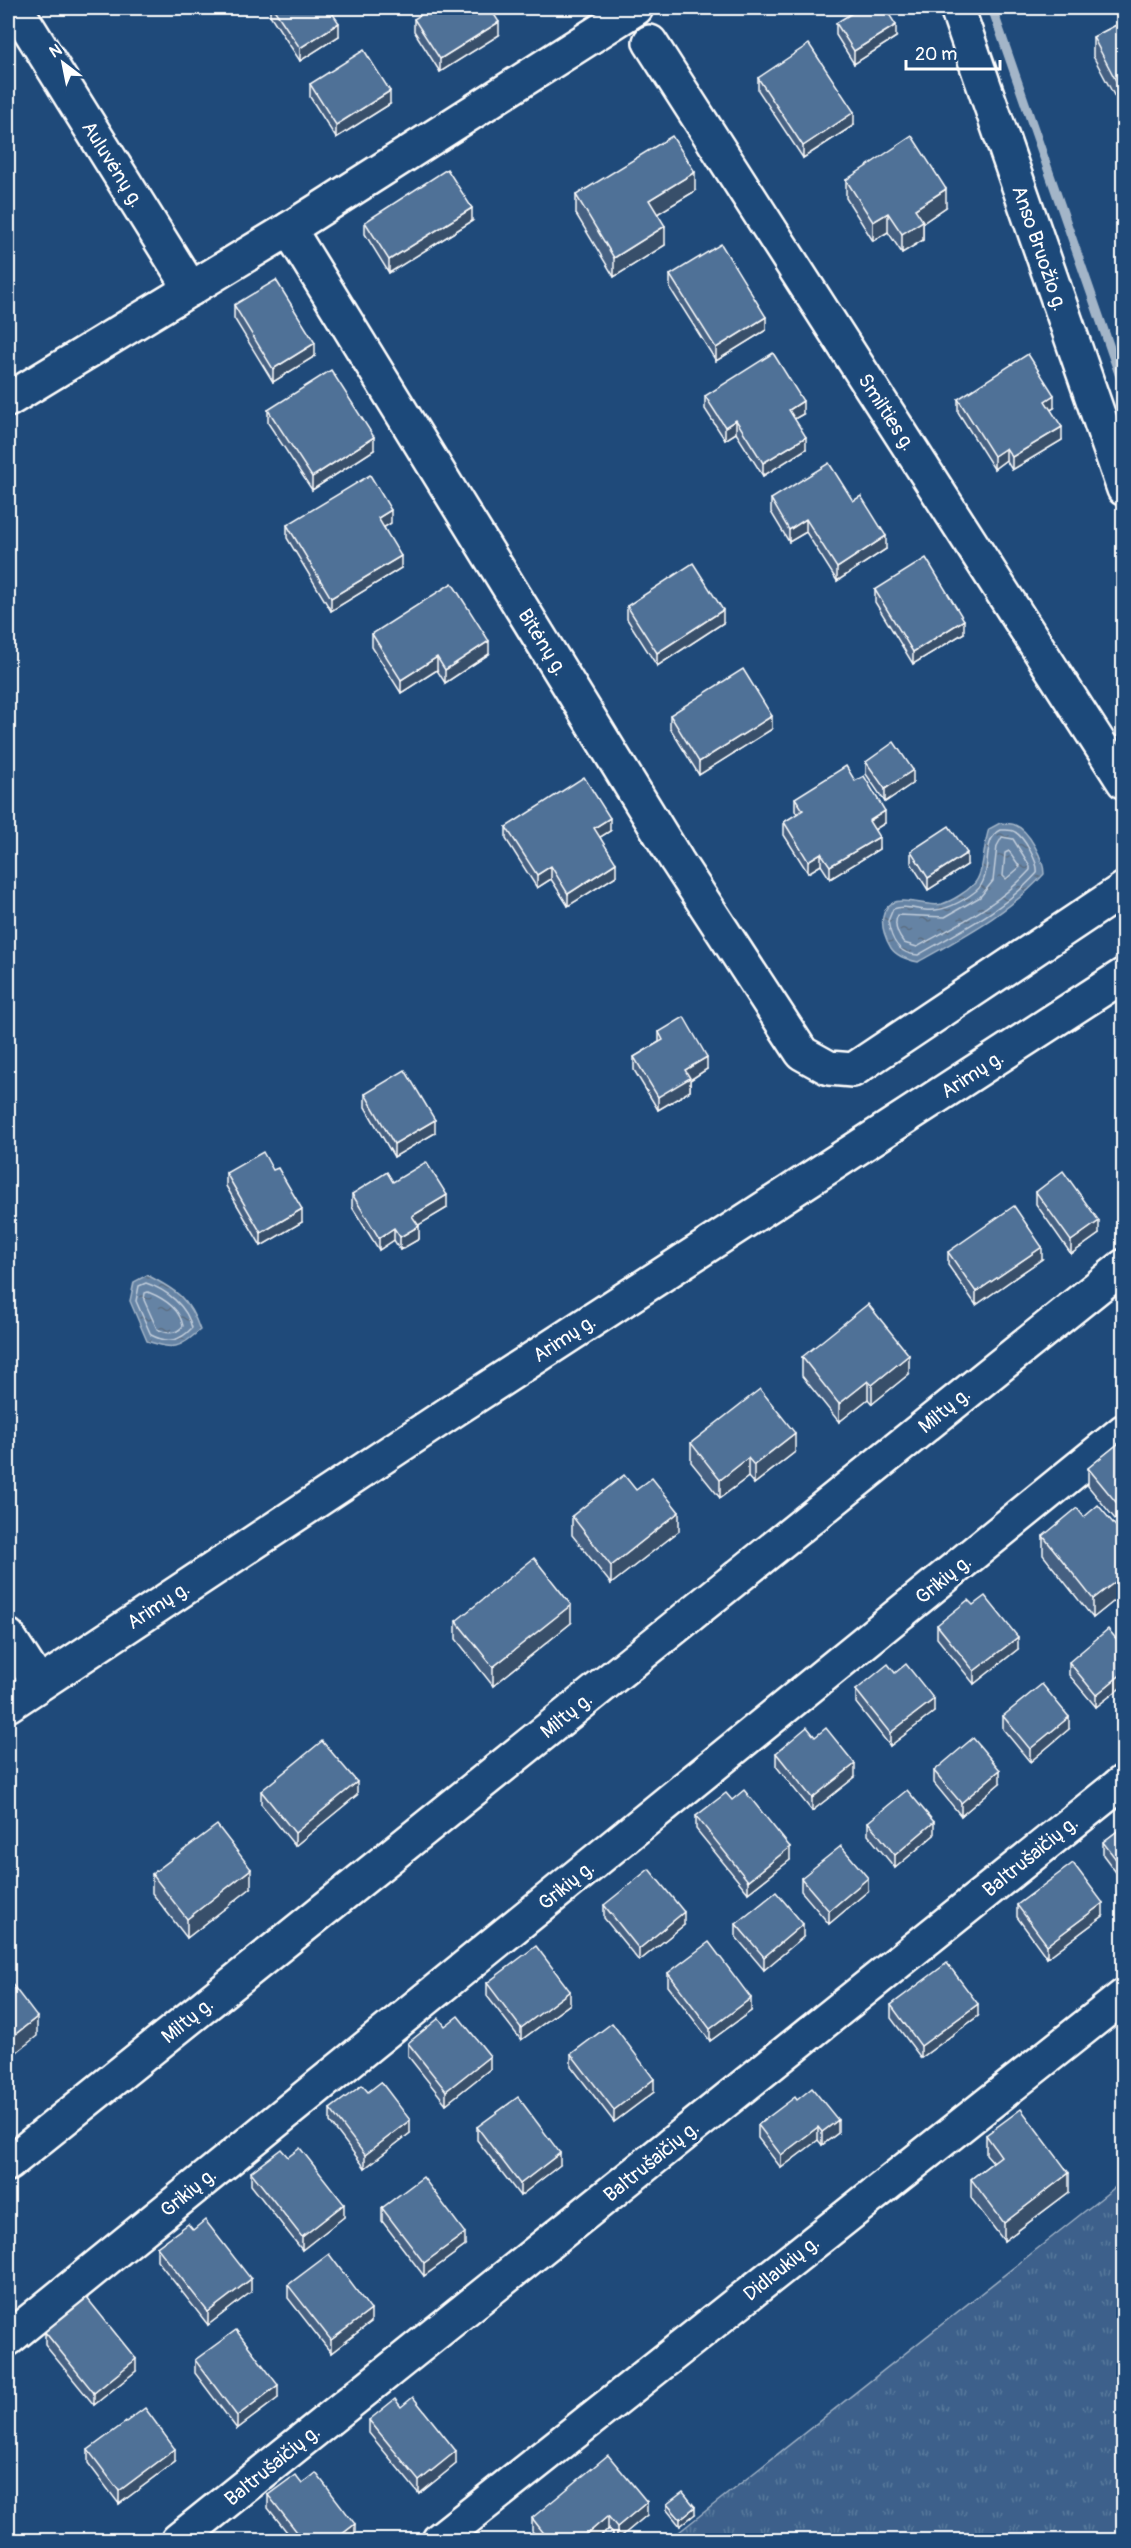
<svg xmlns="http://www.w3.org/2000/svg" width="1131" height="2548" font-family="Pangolin,sans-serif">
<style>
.grass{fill:url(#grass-tufts);stroke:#9eb0c5;stroke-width:1.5}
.water{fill:url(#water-ripples);stroke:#a3b5c8;stroke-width:1.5}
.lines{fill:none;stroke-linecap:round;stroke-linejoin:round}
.shore{stroke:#c1cddb;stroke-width:1.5}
.stream{stroke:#a3b5c8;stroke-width:9}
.minor-casing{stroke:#fff;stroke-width:38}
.secondary-casing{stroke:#fff;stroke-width:38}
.minor{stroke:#1f4a7a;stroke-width:33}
.secondary{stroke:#1f4a7a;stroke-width:33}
.wall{fill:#456182;stroke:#fff;stroke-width:1.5}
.shaded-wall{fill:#384f6a;stroke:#fff;stroke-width:1.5}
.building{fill:#507197;stroke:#fff;stroke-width:1.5}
.labels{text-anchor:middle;stroke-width:6;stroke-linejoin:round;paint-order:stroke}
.street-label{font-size:20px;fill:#fff;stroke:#1f4a7a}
</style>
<defs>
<pattern id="grass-tufts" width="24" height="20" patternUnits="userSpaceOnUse" patternTransform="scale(1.5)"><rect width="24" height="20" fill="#3c618b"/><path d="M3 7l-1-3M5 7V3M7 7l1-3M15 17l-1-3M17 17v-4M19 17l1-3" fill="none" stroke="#59799c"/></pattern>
<pattern id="water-ripples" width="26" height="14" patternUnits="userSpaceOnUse" patternTransform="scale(1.5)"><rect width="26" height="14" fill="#6583a4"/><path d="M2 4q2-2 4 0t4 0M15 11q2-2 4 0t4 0" fill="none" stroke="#5b6d81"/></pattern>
</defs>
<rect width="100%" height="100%" fill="#1f4a7a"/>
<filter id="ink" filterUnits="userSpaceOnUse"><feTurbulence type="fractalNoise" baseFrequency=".0167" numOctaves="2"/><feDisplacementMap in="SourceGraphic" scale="12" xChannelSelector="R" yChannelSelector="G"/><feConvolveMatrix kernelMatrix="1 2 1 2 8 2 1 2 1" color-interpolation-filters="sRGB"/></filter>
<g filter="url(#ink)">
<polygon class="grass" points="1123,2181 1123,2540 669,2540"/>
<g class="water">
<path d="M1000,823c5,1 11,0 15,2 14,5 29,35 29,49 -35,39 -80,62 -126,88 -10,-2 -21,-5 -27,-14 -5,-8 -10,-21 -8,-31 6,-30 40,-8 59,-13 10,-3 24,-12 31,-19 12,-11 10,-41 16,-56z"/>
<path d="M147,1275c29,15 42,23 53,55 -22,19 -25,20 -53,11l-17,-40 4,-19z"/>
</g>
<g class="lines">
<g class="shore">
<path d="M1001,830c5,0 10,-1 14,2 9,5 24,31 22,41 -33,37 -77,58 -119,82 -20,0 -27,-16 -30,-34l5,-12c11,-4 21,0 32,1 18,2 37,-8 51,-19 19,-16 3,-51 25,-61z"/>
<path d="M1002,837l11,2 17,27v4c-31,35 -74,55 -113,77l-13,-4c-6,-8 -11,-19 -6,-28l47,2 35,-20 13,-16 4,-35z"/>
<polygon points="1009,851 1020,867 1006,879 1003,876 1005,853"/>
<path d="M146,1283c21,7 41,23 46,45 -12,13 -24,16 -41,7l-15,-34 3,-15z"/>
<path d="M148,1292c15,6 32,17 35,34 -7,9 -16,8 -26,3l-13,-29 1,-7z"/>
</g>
<polyline class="stream" points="992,8 1124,388"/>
<g class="minor-casing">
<g id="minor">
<polyline points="16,8 191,289"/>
<polyline points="957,8 1124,489"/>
<polyline points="650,42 1124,782"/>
<polyline points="289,229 677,861 802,1053 829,1068 853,1070 1124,889"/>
<polyline points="8,400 289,229 636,8"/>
<polyline points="8,1636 39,1684"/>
<polyline points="8,2164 1124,1266"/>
<polyline points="8,2339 1124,1431"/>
<polyline points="178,2540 1124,1781"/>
<polyline points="439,2540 1124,1996"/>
</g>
</g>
<g class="secondary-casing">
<polyline id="secondary" points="8,1705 454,1410 1124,975"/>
</g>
<use href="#minor" class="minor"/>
<use href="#secondary" class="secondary"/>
</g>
<g class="wall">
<polygon points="270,8 329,8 339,36 300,61 270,15"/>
<polygon points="414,19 499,35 440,72 414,31"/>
<polygon points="1124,21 1124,114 1093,56 1093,37"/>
<polygon points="836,23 896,37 854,64 836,35"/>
<polygon points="758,78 854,125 803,158 758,90"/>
<polygon points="310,84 390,104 336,138 310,97"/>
<polygon points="846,180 946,207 923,223 923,240 902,253 888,232 873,241 846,198"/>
<polygon points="695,191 657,214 665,245 614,277 576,214 576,195"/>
<polygon points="472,221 389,273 365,234 365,222"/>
<polygon points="670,275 766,330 716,361 670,288"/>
<polygon points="234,305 315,356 273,382 234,318"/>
<polygon points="705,396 803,414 794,419 806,449 763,476 736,433 725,440 705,409"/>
<polygon points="958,399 1054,408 1051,410 1062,440 1012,470 1006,460 994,469 958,412"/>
<polygon points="268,410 374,450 312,490 268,423"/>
<polygon points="771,499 853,501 886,549 837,581 806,532 789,542 771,512"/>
<polygon points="391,523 384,527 401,568 331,611 287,538 287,525"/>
<polygon points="875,590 964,633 913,664 875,602"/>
<polygon points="627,606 723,623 657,666 627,619"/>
<polygon points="372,634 489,654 445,683 437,670 401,693 372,647"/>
<polygon points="670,715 772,729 699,775 670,728"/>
<polygon points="866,762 913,783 885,802 866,774"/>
<polygon points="855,781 885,823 874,830 879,849 830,879 821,865 808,873 784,835 784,822 798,814 795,811 795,798"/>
<polygon points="506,827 610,831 600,837 616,876 568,906 551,879 537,888 506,839"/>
<polygon points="911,851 967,865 928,890 911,863"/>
<polygon points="659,1032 707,1069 690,1080 690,1091 658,1110 634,1070 634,1057 659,1042"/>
<polygon points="365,1094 435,1133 394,1157 365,1107"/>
<polygon points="1124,1143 1124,1162 1120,1158 1120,1145"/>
<polygon points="226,1173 302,1222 261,1246 226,1186"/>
<polygon points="393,1182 447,1208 418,1225 419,1239 400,1250 394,1240 379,1250 352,1207 352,1194"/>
<polygon points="1036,1192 1099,1234 1071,1254 1036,1204"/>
<polygon points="948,1252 1042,1259 976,1305 948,1265"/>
<polygon points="802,1357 909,1374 872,1404 868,1399 839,1422 802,1376"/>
<polygon points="1124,1439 1124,1530 1088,1486 1088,1468"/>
<polygon points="691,1443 795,1452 754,1484 748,1477 720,1498 691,1462"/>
<polygon points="636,1490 679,1531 611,1584 572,1535 572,1516"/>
<polygon points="1043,1536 1124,1536 1124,1593 1093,1618 1043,1555"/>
<polygon points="456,1621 571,1623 493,1686 456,1639"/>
<polygon points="937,1625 1018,1649 974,1684 937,1638"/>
<polygon points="1124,1648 1124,1685 1096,1707 1069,1675 1069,1662"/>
<polygon points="895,1673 934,1712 890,1746 856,1703 856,1690"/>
<polygon points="1003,1716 1069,1729 1030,1762 1003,1729"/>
<polygon points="776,1753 855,1777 812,1811 776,1766"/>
<polygon points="934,1771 1000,1783 961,1816 934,1783"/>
<polygon points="261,1791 357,1795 295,1846 261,1804"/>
<polygon points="732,1800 790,1860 748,1893 696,1829 696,1816"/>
<polygon points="868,1822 934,1835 895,1868 868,1835"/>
<polygon points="1124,1826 1124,1883 1103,1855 1103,1842"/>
<polygon points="152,1874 251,1888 187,1938 152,1893"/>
<polygon points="801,1878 868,1891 829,1924 801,1891"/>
<polygon points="604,1905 684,1925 639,1961 604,1918"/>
<polygon points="1017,1905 1103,1916 1047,1958 1017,1917"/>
<polygon points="736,1924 803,1937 764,1970 736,1937"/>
<polygon points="668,1973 751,2011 710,2041 668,1986"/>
<polygon points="487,1983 570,2004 521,2040 487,1996"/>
<polygon points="891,2005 978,2016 921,2058 891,2018"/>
<polygon points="445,2026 490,2069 446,2104 408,2056 408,2043"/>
<polygon points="571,2054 654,2092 614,2122 571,2066"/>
<polygon points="797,2100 838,2133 822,2145 818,2140 781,2168 758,2138 758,2125"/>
<polygon points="330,2109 410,2133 365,2168 330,2122"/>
<polygon points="477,2127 560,2165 520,2196 477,2140"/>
<polygon points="986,2135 1069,2192 1004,2241 971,2198 971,2179 993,2162 986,2154"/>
<polygon points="288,2157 344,2217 302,2250 251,2185 251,2172"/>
<polygon points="382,2208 465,2246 424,2276 382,2221"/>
<polygon points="157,2247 251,2292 208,2325 157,2260"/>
<polygon points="288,2285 371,2322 331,2353 288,2298"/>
<polygon points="45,2332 136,2371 94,2405 45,2345"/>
<polygon points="195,2360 278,2398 237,2429 195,2373"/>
<polygon points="401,2407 456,2464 419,2494 369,2433 369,2420"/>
<polygon points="88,2450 175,2462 119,2504 88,2463"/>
<polygon points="268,2495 355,2537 350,2541 294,2541 268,2508"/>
<polygon points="667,2504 695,2514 680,2526 667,2510"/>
<polygon points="647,2515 617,2540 608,2529 594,2541 540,2541 532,2531 532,2518"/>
</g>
<g class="shaded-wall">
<polygon points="499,22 499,35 440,72 440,59"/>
<polygon points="339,23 339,36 300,61 300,48"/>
<polygon points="896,25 896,37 854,64 854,51"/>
<polygon points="390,91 390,104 336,138 336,125"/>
<polygon points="854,112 854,125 803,158 803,146"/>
<polygon points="695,172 695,191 649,219 649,200"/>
<polygon points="946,189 946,207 923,223 923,240 902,253 902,234 915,209"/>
<polygon points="472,208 472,221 389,273 389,260"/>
<polygon points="888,213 888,232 873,241 873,222"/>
<polygon points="665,226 665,245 614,277 614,258"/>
<polygon points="766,317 766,330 716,361 716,348"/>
<polygon points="315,343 315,356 273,382 273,369"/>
<polygon points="1054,395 1054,408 1045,413 1045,401"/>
<polygon points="803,401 803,414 789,422 789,410"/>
<polygon points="736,420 736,433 725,440 725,427"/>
<polygon points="1062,427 1062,440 1012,470 1012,457"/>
<polygon points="374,437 374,450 312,490 312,477"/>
<polygon points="806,437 806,449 763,476 763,463"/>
<polygon points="1006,448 1006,460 994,469 994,456"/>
<polygon points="391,510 391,523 378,531 378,518"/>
<polygon points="806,519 806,532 789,542 789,530"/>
<polygon points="886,536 886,549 837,581 837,568"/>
<polygon points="401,556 401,568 331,611 331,598"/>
<polygon points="723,610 723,623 657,666 657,653"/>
<polygon points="964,620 964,633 913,664 913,652"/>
<polygon points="489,641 489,654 445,683 445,670"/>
<polygon points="437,657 437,670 401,693 401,680"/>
<polygon points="772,716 772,729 699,775 699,762"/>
<polygon points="913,770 913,783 885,802 885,789"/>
<polygon points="885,811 885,823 869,833 869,821"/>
<polygon points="610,818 610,831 594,841 594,828"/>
<polygon points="879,837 879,849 830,879 830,866"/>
<polygon points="821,853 821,865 808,873 808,861"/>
<polygon points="967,853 967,865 928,890 928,878"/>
<polygon points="616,863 616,876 568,906 568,894"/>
<polygon points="551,866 551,879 537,888 537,875"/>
<polygon points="707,1057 707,1069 690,1080 690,1091 658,1110 658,1097 685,1070"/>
<polygon points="435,1120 435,1133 394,1157 394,1144"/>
<polygon points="447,1195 447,1208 412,1229 412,1216"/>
<polygon points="302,1209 302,1222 261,1246 261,1233"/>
<polygon points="1099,1221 1099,1234 1071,1254 1071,1241"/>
<polygon points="419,1226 419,1239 400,1250 400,1237"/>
<polygon points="394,1228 394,1240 379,1250 379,1238"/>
<polygon points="1042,1247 1042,1259 976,1305 976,1292"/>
<polygon points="909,1355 909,1374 872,1404 872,1385"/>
<polygon points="868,1381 868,1399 839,1422 839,1404"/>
<polygon points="795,1433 795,1452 754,1484 754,1465"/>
<polygon points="748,1458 748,1477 720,1498 720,1480"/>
<polygon points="679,1512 679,1531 611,1584 611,1566"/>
<polygon points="1124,1575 1124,1593 1093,1618 1093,1599"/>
<polygon points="571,1605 571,1623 493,1686 493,1667"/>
<polygon points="1018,1637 1018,1649 974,1684 974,1671"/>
<polygon points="1124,1672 1124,1685 1096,1707 1096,1695"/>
<polygon points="934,1699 934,1712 890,1746 890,1733"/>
<polygon points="1069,1717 1069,1729 1030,1762 1030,1749"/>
<polygon points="855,1764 855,1777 812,1811 812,1798"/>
<polygon points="1000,1770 1000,1783 961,1816 961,1803"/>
<polygon points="357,1782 357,1795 295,1846 295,1833"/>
<polygon points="934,1822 934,1835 895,1868 895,1855"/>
<polygon points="790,1847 790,1860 748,1893 748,1881"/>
<polygon points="251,1869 251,1888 187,1938 187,1919"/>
<polygon points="868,1878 868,1891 829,1924 829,1911"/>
<polygon points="1103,1903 1103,1916 1047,1958 1047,1945"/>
<polygon points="684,1912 684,1925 639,1961 639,1949"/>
<polygon points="803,1924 803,1937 764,1970 764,1957"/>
<polygon points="570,1991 570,2004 521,2040 521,2028"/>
<polygon points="751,1998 751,2011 710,2041 710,2029"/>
<polygon points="978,2004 978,2016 921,2058 921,2046"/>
<polygon points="37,2017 37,2036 8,2059 8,2040"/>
<polygon points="15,2056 15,2074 8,2080 8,2061"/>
<polygon points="490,2056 490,2069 446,2104 446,2091"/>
<polygon points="654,2079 654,2092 614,2122 614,2110"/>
<polygon points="410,2120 410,2133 365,2168 365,2155"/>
<polygon points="838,2120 838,2133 822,2145 822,2132"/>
<polygon points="818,2127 818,2140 781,2168 781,2155"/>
<polygon points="560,2153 560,2165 520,2196 520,2184"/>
<polygon points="1069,2173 1069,2192 1004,2241 1004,2223"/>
<polygon points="344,2204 344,2217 302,2250 302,2237"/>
<polygon points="465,2233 465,2246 424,2276 424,2263"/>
<polygon points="251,2279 251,2292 208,2325 208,2312"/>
<polygon points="371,2310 371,2322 331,2353 331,2340"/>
<polygon points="136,2359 136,2371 94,2405 94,2393"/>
<polygon points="278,2385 278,2398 237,2429 237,2416"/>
<polygon points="175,2449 175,2462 119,2504 119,2491"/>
<polygon points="456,2451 456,2464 419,2494 419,2481"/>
<polygon points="647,2502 647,2515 617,2540 617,2527"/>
<polygon points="695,2507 695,2514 680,2526 680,2519"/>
<polygon points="608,2516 608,2529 594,2541 579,2541"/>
<polygon points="355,2524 355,2537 350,2541 333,2541"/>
</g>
<g class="building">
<polygon points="273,8 329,8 339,23 300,48"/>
<polygon points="432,8 490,8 499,22 440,59 414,19"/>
<polygon points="860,8 885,8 896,25 854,51 836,23"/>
<polygon points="1124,21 1124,96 1093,37"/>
<polygon points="809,44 854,112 803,146 758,78"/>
<polygon points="364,50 390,91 336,125 310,84"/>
<polygon points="672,136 695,172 649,200 665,226 614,258 576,195"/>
<polygon points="912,136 946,189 915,209 923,221 902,234 888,213 873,222 846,180"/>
<polygon points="447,169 472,208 389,260 365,222"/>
<polygon points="721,244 766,317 716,348 670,275"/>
<polygon points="276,280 315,343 273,369 234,305"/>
<polygon points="773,353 803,401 789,410 806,437 763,463 736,420 725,427 705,396"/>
<polygon points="1028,354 1054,395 1045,401 1062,427 1012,457 1006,448 994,456 958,399"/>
<polygon points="331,370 374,437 312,477 268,410"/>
<polygon points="829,463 853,501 861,496 886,536 837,568 806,519 789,530 771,499"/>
<polygon points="370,475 391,510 378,518 401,556 331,598 287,525"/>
<polygon points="926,558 964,620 913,652 875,590"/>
<polygon points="693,563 723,610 657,653 627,606"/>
<polygon points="452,583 489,641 445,670 437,657 401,680 372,634"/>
<polygon points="743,669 772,716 699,762 670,715"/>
<polygon points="894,742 913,770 885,789 866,762"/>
<polygon points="846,766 855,781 864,776 885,811 869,821 879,837 830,866 821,853 808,861 784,822 803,810 795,798"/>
<polygon points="584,777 610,818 594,828 616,863 568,894 551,866 537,875 506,827"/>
<polygon points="949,826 967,853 928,878 911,851"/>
<polygon points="684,1017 707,1057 685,1070 690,1078 658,1097 634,1057 663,1040 659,1032"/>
<polygon points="405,1070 435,1120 394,1144 365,1094"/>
<polygon points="263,1152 273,1170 278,1168 302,1209 261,1233 226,1173"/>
<polygon points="426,1162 447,1195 412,1216 419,1226 400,1237 394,1228 379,1238 352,1194 387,1172 393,1182"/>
<polygon points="1063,1171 1099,1221 1071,1241 1036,1192"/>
<polygon points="1014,1206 1042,1247 976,1292 948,1252"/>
<polygon points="868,1304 909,1355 872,1385 868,1381 839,1404 802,1357"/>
<polygon points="760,1389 795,1433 754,1465 748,1458 720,1480 691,1443"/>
<polygon points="1124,1439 1124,1512 1088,1468"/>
<polygon points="624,1475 636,1490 652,1478 679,1512 611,1566 572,1516"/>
<polygon points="1098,1505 1124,1536 1124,1575 1093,1599 1043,1536 1077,1508 1084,1517"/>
<polygon points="534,1558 571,1605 493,1667 456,1621"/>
<polygon points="985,1596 1018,1637 974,1671 937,1625 968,1600 973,1605"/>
<polygon points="1108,1629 1124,1648 1124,1672 1096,1695 1069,1662"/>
<polygon points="888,1664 895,1673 906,1664 934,1699 890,1733 856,1690"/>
<polygon points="1042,1684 1069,1717 1030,1749 1003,1716"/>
<polygon points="807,1727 815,1737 826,1728 855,1764 812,1798 776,1753"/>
<polygon points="973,1738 1000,1770 961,1803 934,1771"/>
<polygon points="322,1741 357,1782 295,1833 261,1791"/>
<polygon points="744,1790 790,1847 748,1881 696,1816 726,1793 732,1800"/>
<polygon points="907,1790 934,1822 895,1855 868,1822"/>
<polygon points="217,1825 251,1869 187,1919 152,1874"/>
<polygon points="1124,1826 1124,1870 1103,1842"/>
<polygon points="841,1846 868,1878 829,1911 801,1878"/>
<polygon points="1073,1863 1103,1903 1047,1945 1017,1905"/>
<polygon points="649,1869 684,1912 639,1949 604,1905"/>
<polygon points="776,1892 803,1924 764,1957 736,1924"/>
<polygon points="709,1942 751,1998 710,2029 668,1973"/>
<polygon points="536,1946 570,1991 521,2028 487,1983"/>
<polygon points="947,1963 978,2004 921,2046 891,2005"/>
<polygon points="8,1979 37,2017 8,2040"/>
<polygon points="458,2016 490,2056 446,2091 408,2043 439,2018 445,2026"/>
<polygon points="612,2023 654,2079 614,2110 571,2054"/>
<polygon points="8,2047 15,2056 8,2061"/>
<polygon points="381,2082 410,2120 365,2155 330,2109 362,2085 368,2092"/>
<polygon points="812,2088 838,2120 822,2132 818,2127 781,2155 758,2125 795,2097 797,2100"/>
<polygon points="518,2097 560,2153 520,2184 477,2127"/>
<polygon points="1021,2109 1069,2173 1004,2223 971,2179 1001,2156 986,2135"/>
<polygon points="300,2148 344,2204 302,2237 251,2172 281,2149 288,2157"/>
<polygon points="423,2177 465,2233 424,2263 382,2208"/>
<polygon points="205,2220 251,2279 208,2312 157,2247 188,2224 193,2230"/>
<polygon points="329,2254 371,2310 331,2340 288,2285"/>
<polygon points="87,2298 136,2359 94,2393 45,2332"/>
<polygon points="236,2330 278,2385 237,2416 195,2360"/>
<polygon points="413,2397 456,2451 419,2481 369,2420 395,2399 401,2407"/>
<polygon points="145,2408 175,2449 119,2491 88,2450"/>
<polygon points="608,2455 647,2502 617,2527 608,2516 579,2541 550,2541 532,2518"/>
<polygon points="316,2473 355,2524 333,2541 304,2541 268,2495 295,2475 302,2484"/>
<polygon points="683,2492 695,2507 680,2519 667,2504"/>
</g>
</g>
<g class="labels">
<g class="street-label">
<text transform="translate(113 164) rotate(58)" y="7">Auluvėnų g.</text>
<text transform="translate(1040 248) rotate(71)" y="7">Anso Bruožio g.</text>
<text transform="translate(887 412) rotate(57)" y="7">Smilties g.</text>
<text transform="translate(543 642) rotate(58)" y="7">Bitėnų g.</text>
<text transform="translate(972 1074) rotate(-33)" y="7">Arimų g.</text>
<text transform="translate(564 1338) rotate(-33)" y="7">Arimų g.</text>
<text transform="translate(944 1410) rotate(-39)" y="7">Miltų g.</text>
<text transform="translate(943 1579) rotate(-39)" y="7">Grikių g.</text>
<text transform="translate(158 1605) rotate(-33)" y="7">Arimų g.</text>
<text transform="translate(566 1715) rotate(-39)" y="7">Miltų g.</text>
<text transform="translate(1030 1856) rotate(-39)" y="7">Baltrušaičių g.</text>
<text transform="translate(566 1885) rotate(-39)" y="7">Grikių g.</text>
<text transform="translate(187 2020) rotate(-39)" y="7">Miltų g.</text>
<text transform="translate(651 2161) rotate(-39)" y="7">Baltrušaičių g.</text>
<text transform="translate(188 2192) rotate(-39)" y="7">Grikių g.</text>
<text transform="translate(781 2268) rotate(-39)" y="7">Didlaukių g.</text>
<text transform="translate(272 2465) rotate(-39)" y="7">Baltrušaičių g.</text>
</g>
</g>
<rect width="1131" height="2548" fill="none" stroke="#1f4a7a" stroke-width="30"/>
<rect x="15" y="15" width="1101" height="2518" fill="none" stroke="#fff" stroke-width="2" filter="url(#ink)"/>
<g transform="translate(63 63) rotate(328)" stroke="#1f4a7a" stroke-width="4.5" paint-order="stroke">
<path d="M0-4.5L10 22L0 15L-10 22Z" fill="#ffffff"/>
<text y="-9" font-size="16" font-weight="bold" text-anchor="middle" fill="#ffffff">N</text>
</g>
<path d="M906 60v9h94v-9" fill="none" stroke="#ffffff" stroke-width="3"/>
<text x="915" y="60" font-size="18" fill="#ffffff" stroke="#1f4a7a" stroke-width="4.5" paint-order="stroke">20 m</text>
</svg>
